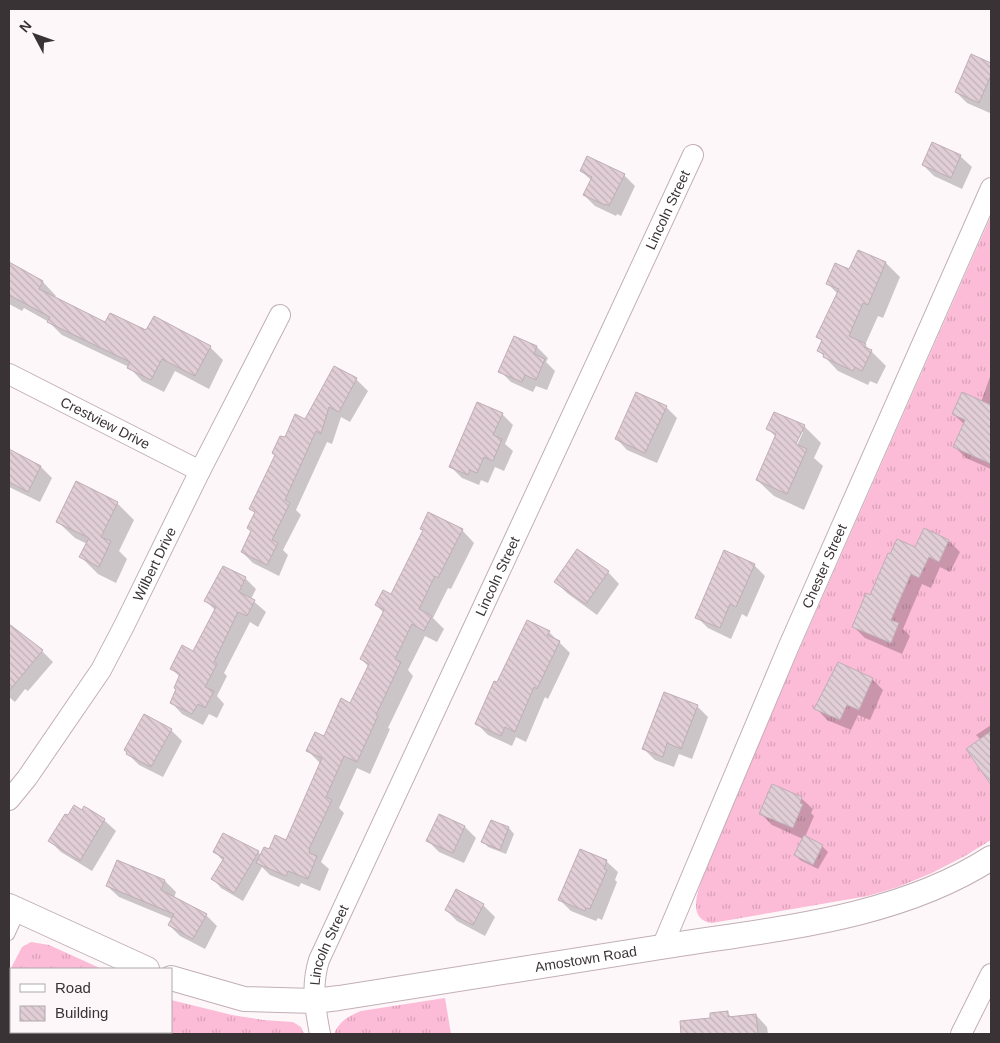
<svg xmlns="http://www.w3.org/2000/svg" width="1000" height="1043" font-family="Arial,sans-serif">
<style>
.grass{fill:url(#grass-tufts)}
.shadow{fill:#0003;fill-rule:evenodd}
.building{fill:url(#building-back-hatch);stroke:#bfaeb5}
.lines{fill:none;stroke-linecap:round;stroke-linejoin:round}
.service-casing{stroke:#c1afb6;stroke-width:12}
.minor-casing{stroke:#c1afb6;stroke-width:22}
.tertiary-casing{stroke:#c1afb6;stroke-width:26}
.service{stroke:#fff;stroke-width:10}
.minor{stroke:#fff;stroke-width:20}
.tertiary{stroke:#fff;stroke-width:24}
.labels{text-anchor:middle;stroke-width:4;stroke-linejoin:round;paint-order:stroke}
.street-label{font-size:14px;fill:#3a3336;stroke:#fef7fa}
</style>
<defs>
<pattern id="grass-tufts" width="24" height="20" patternUnits="userSpaceOnUse" patternTransform="scale(1.25)"><rect width="24" height="20" fill="#fcbbd6"/><path d="M3 7l-1-3M5 7V3M7 7l1-3M15 17l-1-3M17 17v-4M19 17l1-3" fill="none" stroke="#d9a1b8"/></pattern>
<pattern id="building-back-hatch" width="6" height="6" patternUnits="userSpaceOnUse" patternTransform="scale(1.25)"><rect width="6" height="6" fill="#e1ced6"/><path d="M-1 5l2 2M0 0l6 6M5-1l2 2" fill="none" stroke="#c2b1b8"/></pattern>
</defs>
<rect width="100%" height="100%" fill="#fef7fa"/>
<g class="grass">
<path d="M991,216v624l-26,16 -33,17 -34,14 -30,9 -156,27c-10,-1 -16,-7 -16,-18 0,-11 5,-23 9,-33 12,-35 28,-70 42,-104z"/>
<polygon points="31,942 49,945 102,969 11,969 11,1032 113,1032 112,1034 9,1034 9,972 22,947"/>
<path d="M445,998l6,36h-117c5,-13 15,-18 27,-23z"/>
<polygon points="171,1000 232,1015 263,1020 293,1022 301,1027 304,1034 139,1034 140,1032 171,1032"/>
</g>
<g class="shadow">
<polygon points="972,56 991,64 990,113 967,103 956,92"/>
<polygon points="960,156 972,167 962,189 934,176 923,165"/>
<polygon points="581,171 624,175 635,186 621,216 617,214 616,216 595,206 584,195 591,180"/>
<polygon points="858,251 886,263 900,277 883,318 878,316 865,345 886,366 877,384 870,381 868,385 838,371 819,351 823,342 818,337 838,294 828,284 850,271"/>
<polygon points="9,264 43,282 56,296 54,298 106,323 210,347 223,360 209,389 175,371 164,392 142,381 129,367 62,335 49,322 24,308 22,311 9,304"/>
<polygon points="515,338 537,347 548,358 546,362 555,371 547,390 536,386 533,392 511,382 500,371"/>
<polygon points="335,367 356,379 368,391 350,422 341,417 332,444 327,442 296,510 301,515 283,550 288,555 279,576 253,563 242,552 252,532 256,514 251,509 285,439 305,421"/>
<polygon points="991,374 991,469 966,458 955,447 964,424 953,414 981,402"/>
<polygon points="666,407 677,418 657,463 627,450 616,438"/>
<polygon points="502,414 513,425 505,444 513,451 504,471 495,467 488,483 481,480 479,485 462,478 451,467"/>
<path d="M804,426l17,17 -7,15 9,8 -19,44 -30,-14 -17,-16 19,-43 -8,-8zM800,432h3l-8,18 -2,-1z"/>
<polygon points="9,452 41,467 52,478 40,502 9,487"/>
<polygon points="117,503 134,520 119,551 127,559 116,583 98,574 81,557 87,544 75,538 58,522"/>
<polygon points="421,529 462,530 474,543 451,589 448,588 433,618 444,629 437,642 425,636 408,670 413,676 388,728 390,729 370,774 357,768 339,808 344,813 321,862 329,869 320,891 301,883 299,887 270,875 262,867 243,901 221,888 213,879 223,861 215,852 258,852 261,855 286,841 321,764 308,751 324,737 351,704 369,667 361,659 384,613 376,605 392,596 424,531"/>
<polygon points="925,530 949,541 960,552 950,572 940,567 931,588 922,584 903,629 910,636 902,654 865,638 854,627 871,597 916,549"/>
<polygon points="577,551 608,572 619,584 597,615 567,593 556,582"/>
<polygon points="754,565 765,576 747,617 742,614 731,639 708,628 697,617"/>
<polygon points="245,578 256,589 251,599 266,612 258,627 250,622 224,673 227,676 217,696 224,704 217,718 209,714 203,725 182,714 171,702 177,690 180,677 172,669 194,653 215,610 206,601"/>
<polygon points="16,631 42,651 53,662 28,691 25,689 15,702 9,697 9,640"/>
<polygon points="549,632 570,653 548,699 545,697 526,742 516,737 512,746 488,735 477,724"/>
<polygon points="872,679 883,690 870,720 858,715 851,730 827,720 816,708 828,682"/>
<polygon points="697,706 708,717 692,759 679,754 674,767 655,760 644,749"/>
<polygon points="991,725 991,781 987,776 981,740 976,735"/>
<polygon points="171,730 182,741 163,777 139,765 128,754"/>
<polygon points="801,798 813,809 811,813 814,816 805,837 822,846 828,852 818,869 800,860 795,855 803,839 772,825 760,813"/>
<polygon points="440,815 465,827 476,838 464,863 439,852 428,841"/>
<polygon points="104,820 116,831 92,871 61,852 50,841"/>
<polygon points="491,821 509,828 514,834 506,854 488,847 483,842"/>
<polygon points="606,861 618,872 615,880 617,882 602,920 598,918 596,921 571,911 560,900"/>
<polygon points="117,862 165,881 176,892 174,898 206,915 217,926 205,949 180,936 169,925 172,919 119,897 107,886"/>
<polygon points="456,891 483,905 495,917 485,936 457,921 446,910"/>
<polygon points="727,1012 732,1018 756,1015 767,1027 768,1034 713,1034 711,1014"/>
<polygon points="59,1032 91,1032 90,1034 65,1034"/>
</g>
<g class="building">
<polygon points="971,54 991,63 991,75 979,103 955,92"/>
<polygon points="932,142 961,155 951,178 922,165"/>
<polygon points="587,156 625,174 609,206 606,204 605,205 583,195 592,177 580,171"/>
<polygon points="858,250 886,262 868,305 863,303 849,336 866,344 864,347 872,350 862,371 855,367 853,371 823,357 824,354 817,351 822,340 816,337 839,289 826,284 835,263 849,269"/>
<polygon points="9,262 43,281 39,289 105,322 110,313 146,330 154,316 211,346 195,376 162,359 151,380 127,368 130,362 47,322 50,317 9,295"/>
<polygon points="514,336 537,346 534,354 545,359 536,380 525,375 522,382 498,372"/>
<polygon points="334,366 357,378 339,412 329,407 321,434 316,431 285,500 290,503 272,540 278,543 267,565 241,552 251,531 247,528 255,512 249,509 275,455 272,453 280,436 285,437 295,414 305,419"/>
<polygon points="636,392 667,406 645,453 615,439"/>
<polygon points="962,392 991,405 991,464 953,447 965,420 952,414"/>
<polygon points="477,402 503,413 493,435 502,439 493,461 484,457 477,473 470,470 468,475 449,467"/>
<polygon points="774,412 805,425 796,444 807,449 787,494 756,480 776,434 766,429"/>
<polygon points="9,449 41,466 28,492 9,482"/>
<polygon points="76,481 118,502 101,537 111,541 99,567 79,557 89,538 56,522"/>
<polygon points="428,512 463,529 438,578 435,576 419,609 432,616 424,631 412,624 395,659 401,662 376,715 378,716 357,762 344,756 326,797 332,800 309,849 310,850 309,853 317,856 308,879 288,871 286,876 256,863 264,847 269,849 275,835 286,840 322,758 306,751 315,732 324,736 341,698 350,703 369,664 360,659 384,610 375,605 383,590 391,594 423,530 420,529"/>
<polygon points="924,528 949,540 939,562 929,557 919,578 911,574 891,620 899,623 891,643 852,627 866,593 870,595 888,553 890,554 897,539 915,547"/>
<polygon points="577,549 609,571 586,604 554,582"/>
<polygon points="724,550 755,564 736,607 730,604 720,628 695,618"/>
<polygon points="223,566 246,577 239,592 255,600 247,616 238,612 214,662 217,664 205,687 214,691 205,708 198,704 192,714 170,703 176,689 174,688 180,674 170,669 182,645 193,651 216,607 204,601"/>
<polygon points="527,620 550,631 547,635 560,641 537,689 534,687 515,732 505,727 501,736 475,724 494,681 497,682"/>
<polygon points="9,624 43,650 9,691"/>
<polygon points="838,662 873,678 859,710 847,705 840,720 814,709"/>
<polygon points="664,692 698,705 681,749 667,743 663,757 642,749"/>
<polygon points="144,714 172,729 151,767 126,754 127,752 124,750"/>
<polygon points="991,731 991,785 966,749"/>
<polygon points="772,784 802,797 800,803 803,804 793,828 759,814"/>
<polygon points="74,805 82,810 84,806 105,819 80,861 48,841 65,814 68,815"/>
<polygon points="439,814 465,826 453,853 426,841"/>
<polygon points="491,820 509,827 500,850 481,842"/>
<polygon points="223,833 259,851 234,893 211,879 224,858 213,852"/>
<polygon points="804,835 823,845 813,865 794,855"/>
<polygon points="580,849 607,860 604,869 607,870 590,909 586,908 585,911 558,900"/>
<polygon points="117,860 165,880 161,890 207,914 193,939 168,925 174,914 106,886"/>
<polygon points="456,889 484,904 473,925 445,910"/>
<polygon points="728,1011 728,1017 756,1014 758,1034 681,1034 680,1021 710,1018 710,1013"/>
</g>
<g class="lines">
<g class="service-casing">
<polyline id="service" points="9,935 20,911"/>
</g>
<g class="minor-casing">
<g id="minor">
<path id="s1" d="M9,374l191,97"/>
<path id="s2" d="M9,800l18,-22 74,-108 23,-44 76,-155 80,-156"/>
<path id="s3" d="M662,947l126,-299 203,-460"/>
<polyline points="130,1034 131,1032"/>
<path id="s4" d="M320,1034c-5,-26 -9,-48 -1,-74l374,-805"/>
<polyline points="961,1034 991,974"/>
</g>
</g>
<g class="tertiary-casing">
<g id="tertiary">
<polyline points="9,906 147,969"/>
<path id="s5" d="M171,978l73,21 70,2 25,-3c108,-17 215,-34 322,-51 110,-18 234,-27 330,-89"/>
</g>
</g>
<use href="#service" class="service"/>
<use href="#minor" class="minor"/>
<use href="#tertiary" class="tertiary"/>
</g>
<g class="labels">
<g class="street-label">
<text dy="5" stroke="none"><textPath href="#s4" startOffset="902">Lincoln Street</textPath></text>
<text dy="5" stroke="none"><textPath href="#s1" startOffset="108">Crestview Drive</textPath></text>
<text dy="5" stroke="none"><textPath href="#s2" startOffset="278">Wilbert Drive</textPath></text>
<text dy="5" stroke="none"><textPath href="#s3" startOffset="414">Chester Street</textPath></text>
<text dy="5" stroke="none"><textPath href="#s4" startOffset="498">Lincoln Street</textPath></text>
<text dy="5" stroke="none"><textPath href="#s4" startOffset="92">Lincoln Street</textPath></text>
<text dy="5" stroke="none"><textPath href="#s5" startOffset="421">Amostown Road</textPath></text>
</g>
</g>
<rect width="1000" height="1043" fill="none" stroke="#3a3336" stroke-width="20"/>
<rect x="10" y="968" width="162" height="65" fill="#fef7fa" stroke="#b0a9ac"/>
<rect x="20" y="984" width="25" height="8" fill="#ffffff" stroke="#b0a9ac"/>
<text x="55" y="993" font-size="15" fill="#3a3336">Road</text>
<rect x="20" y="1006" width="25" height="15" fill="url(#building-back-hatch)" stroke="#b0a9ac"/>
<text x="55" y="1018" font-size="15" fill="#3a3336">Building</text>
<g transform="translate(35 35) rotate(311)" stroke="#fef7fa" stroke-width="4" paint-order="stroke">
<path d="M0-4L9 19L0 12L-9 19Z" fill="#3a3336"/>
<text y="-8" font-size="14" font-weight="bold" text-anchor="middle" fill="#3a3336">N</text>
</g>
</svg>
